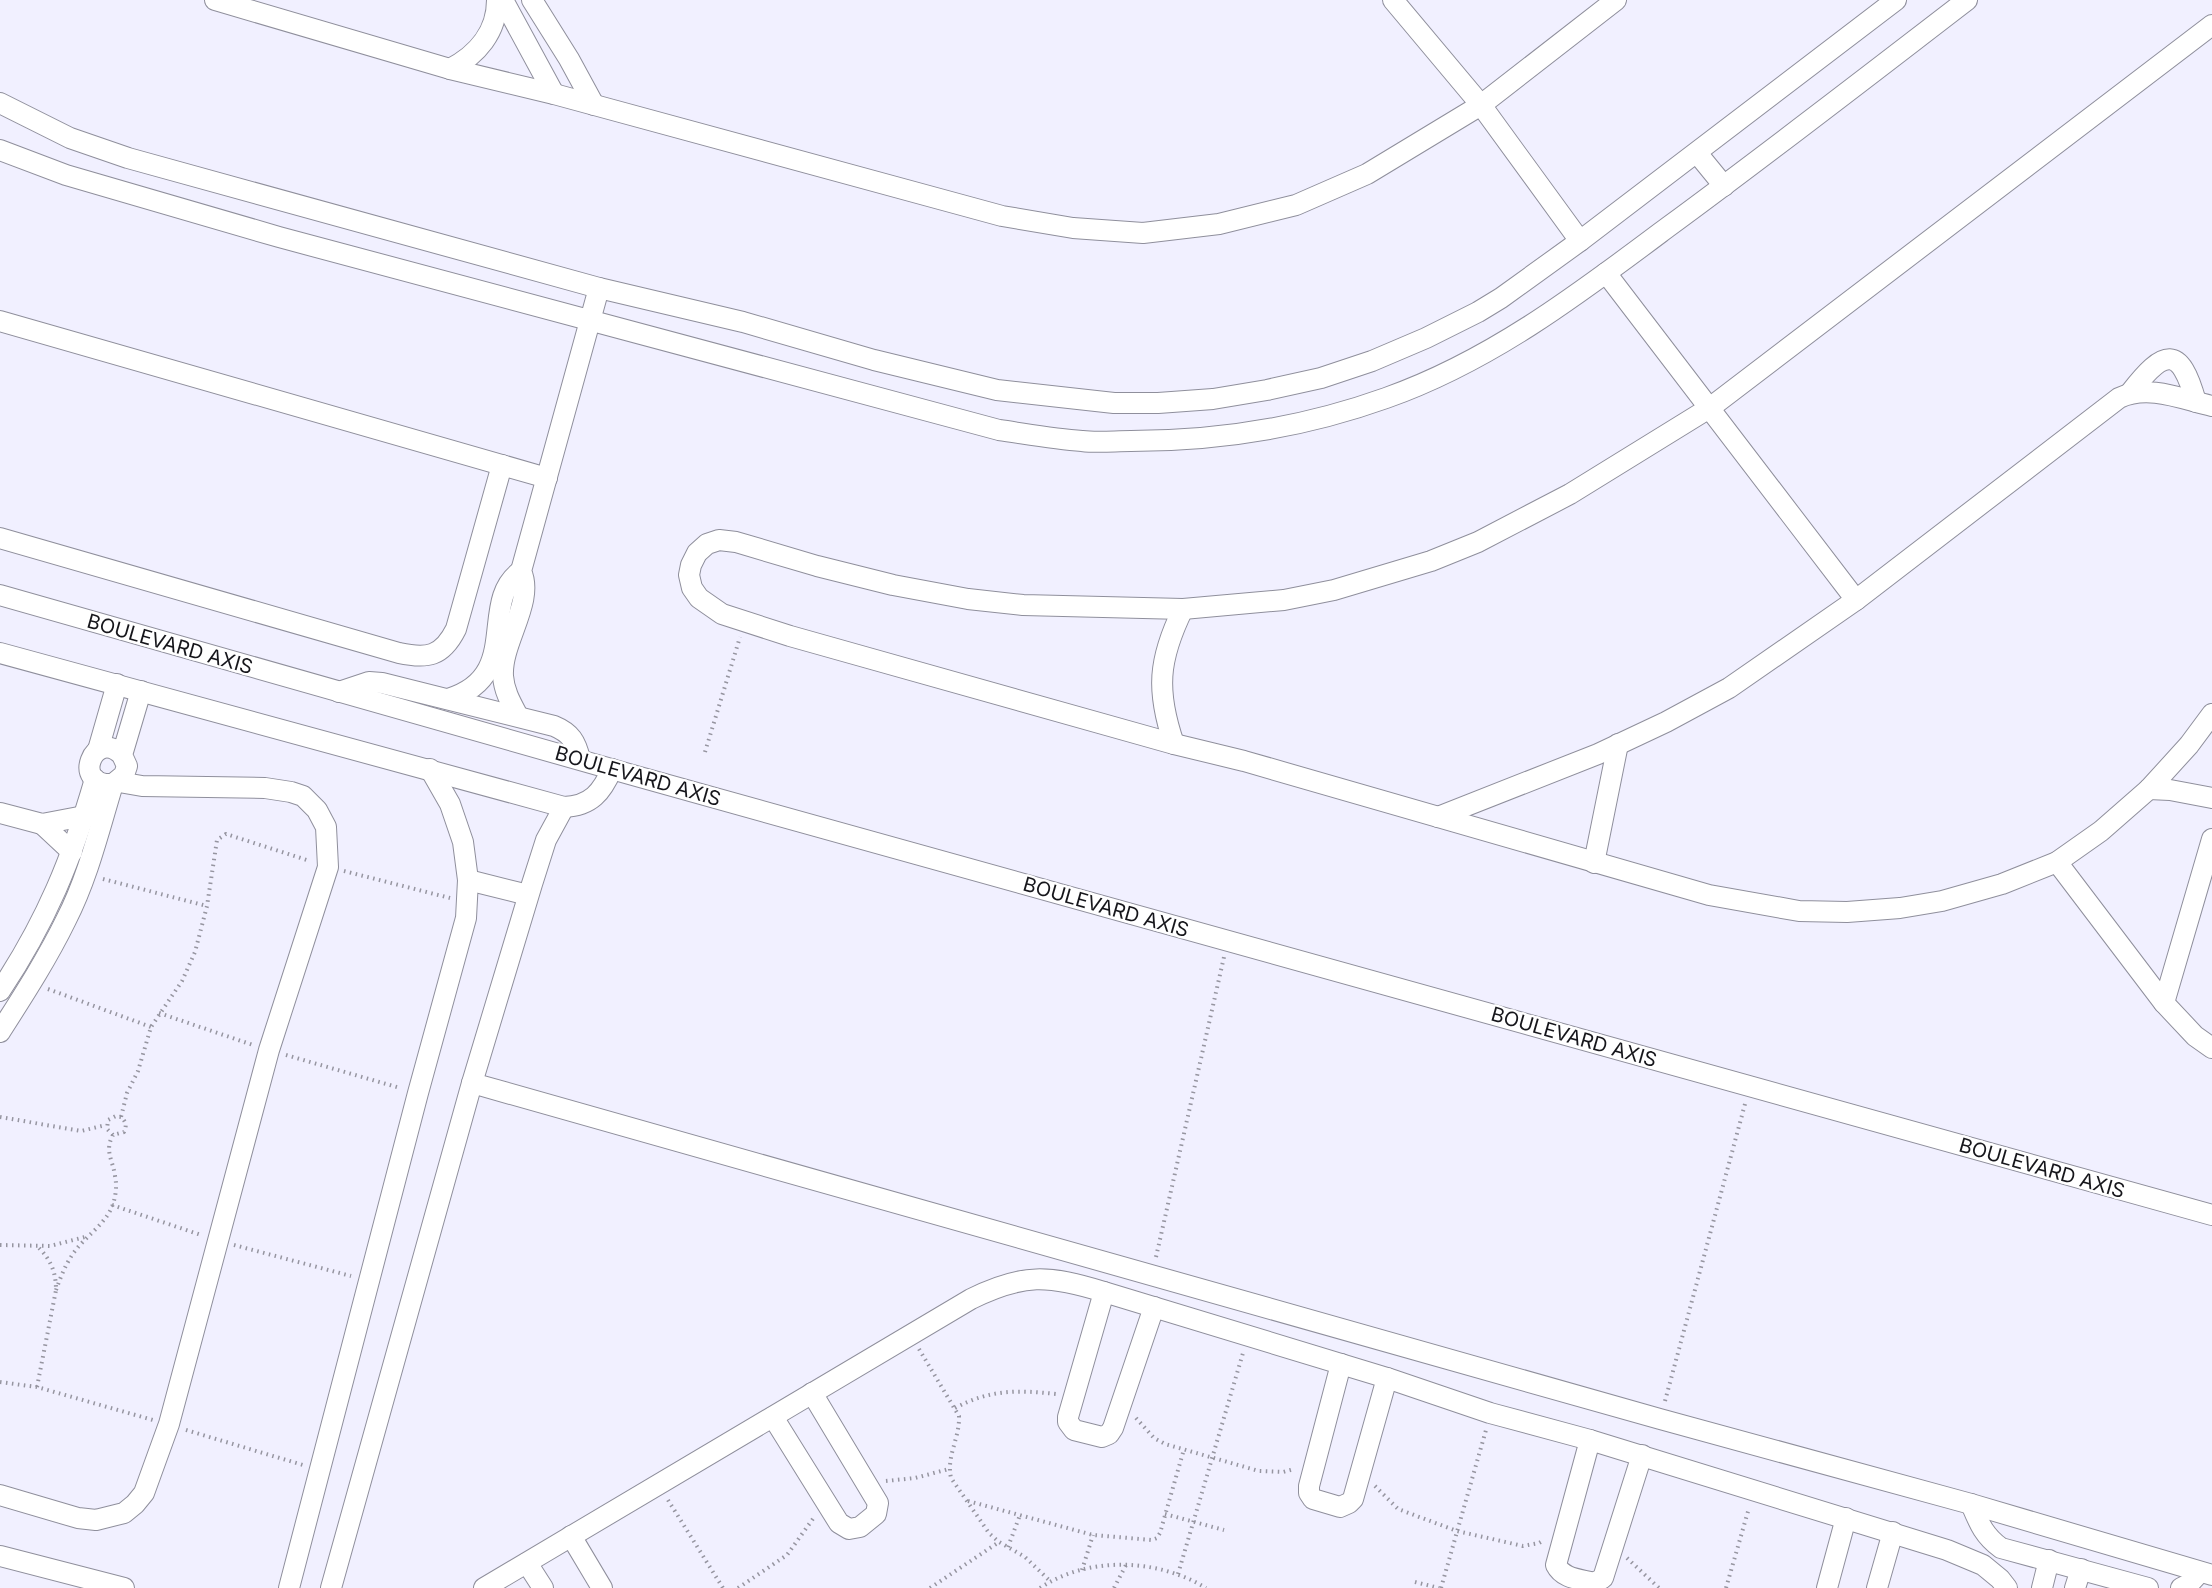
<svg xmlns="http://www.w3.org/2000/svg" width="2212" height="1588" font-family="Inter,sans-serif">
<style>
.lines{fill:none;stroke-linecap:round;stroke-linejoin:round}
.minor-casing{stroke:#8f8f9c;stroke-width:22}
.path{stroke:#9695a0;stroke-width:4;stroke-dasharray:1.5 4.5;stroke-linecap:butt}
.minor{stroke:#fff;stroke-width:20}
.labels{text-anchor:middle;stroke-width:4.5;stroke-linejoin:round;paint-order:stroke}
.street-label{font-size:20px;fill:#16161b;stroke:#fff}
</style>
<rect width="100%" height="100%" fill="#f1f0ff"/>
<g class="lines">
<g class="minor-casing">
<g id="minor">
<polyline points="215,0 450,69 554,94 1002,216 1073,228 1143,233 1219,224 1296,205 1367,174 1481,105 1616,0"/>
<polyline points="503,0 554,94"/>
<polyline points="532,0 569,59 594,105"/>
<polyline points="1393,0 1481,105 1580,241"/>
<polyline points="2212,25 1711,407 1570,494 1478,542 1431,561 1334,590 1284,600 1183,609 1023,605 968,599 893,585 817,566 736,542 719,540 707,544 697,553 691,565 689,575 692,588 699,598 722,614 790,636 1174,744 1244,761 1709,895 1799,911 1847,912 1900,908 1942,901 2002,884 2057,862 2101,831 2149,789 2189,745 2212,714"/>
<path d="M450,69c27,-14 47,-37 47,-69"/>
<polyline points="0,103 70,138 128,158 599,288 743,322 874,360 997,390 1114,403 1158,403 1213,399 1267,390 1321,378 1372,361 1426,338 1478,312 1501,298 1580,241 1896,0"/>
<path d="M0,150l66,25 213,62 720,193c28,4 55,9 83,11 16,2 33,0 49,0 86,0 174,-14 255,-43 105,-37 194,-105 282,-171 101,-74 200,-151 299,-227"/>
<polyline points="1697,153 1724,186"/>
<polyline points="1606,273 1856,600"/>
<polyline points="0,321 547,478"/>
<path d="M2130,393c34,-44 50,-49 66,9"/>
<path d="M0,538l399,115c28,6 43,4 57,-24l46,-164"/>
<polyline points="0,595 629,774 2212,1215"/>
<path d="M0,653l564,154c27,-1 38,-15 48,-38"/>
<path d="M339,692l30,-10 13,1 172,43c17,7 22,16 26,33"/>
<path d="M448,699c76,-23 29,-97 73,-128"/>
<path d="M518,716c-7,-13 -14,-25 -15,-40 -2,-34 32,-74 18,-105l78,-283"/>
<path d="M1174,744c-18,-53 -16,-84 9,-135"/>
<polyline points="98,750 117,684"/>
<path d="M122,755c-28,-28 -52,32 -9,29l11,-9 3,-9 -5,-11 19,-64"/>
<polyline points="2149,789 2170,790 2212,798"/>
<polyline points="0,813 42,824 84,816"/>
<path d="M1438,817l160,-63 68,-32 63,-34 127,-88 263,-202c29,-14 63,1 93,8"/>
<polyline points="42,824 72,852"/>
<polyline points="2057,862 2164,1003 2195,1036 2212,1048"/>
<polyline points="1594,863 1618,744"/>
<polyline points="468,880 528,895"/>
<path d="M0,991c46,-69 72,-132 95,-212"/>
<polyline points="2164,1003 2212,839"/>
<path d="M0,1032c23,-36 47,-73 66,-112 22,-43 33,-90 47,-136"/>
<polyline points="472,1083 1660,1419 1971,1504 2212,1575"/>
<polyline points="1104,1292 1068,1417 1068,1422 1074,1430 1102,1437 1109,1434 1113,1428 1154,1307"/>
<polyline points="1341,1364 1309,1486 1309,1493 1313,1499 1340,1507 1349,1503 1353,1499 1387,1378"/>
<polyline points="773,1417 839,1523 849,1529 860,1527 876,1514 878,1503 812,1393"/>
<path d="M1590,1440l-34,125c7,14 24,14 38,18l9,-5 39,-123"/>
<polyline points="0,1495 78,1518 96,1520 124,1513 135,1504 144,1493 169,1424 269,1050 328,867 326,827 317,810 303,796 291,792 265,788 142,786 119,782"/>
<path d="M1971,1504c8,19 13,32 30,44l147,40"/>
<polyline points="571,1536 602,1588"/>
<polyline points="0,1556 124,1588"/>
<polyline points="527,1563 543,1588"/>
<polyline points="289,1588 418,1093 466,918 468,880 463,842 450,804 430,769"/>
<polyline points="331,1588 472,1083 532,884 546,840 564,807"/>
<path d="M484,1588l487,-289c52,-26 78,-24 133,-7l283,86 103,35 100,27 357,110 36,15 17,14 7,9"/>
<polyline points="1827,1588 1846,1518"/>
<polyline points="1877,1588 1893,1532"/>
<polyline points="2042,1588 2049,1560"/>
<polyline points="2075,1588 2081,1569"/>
<polyline points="2181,1588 2189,1584 2200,1572"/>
</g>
</g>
<g class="path">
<polyline points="705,752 740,637"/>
<polyline points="344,871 450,898"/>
<polyline points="103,879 207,906"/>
<polyline points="48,989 151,1027"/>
<polyline points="159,1013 253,1045"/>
<polyline points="286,1055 400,1088"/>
<polyline points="0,1117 81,1131 106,1125"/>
<path d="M121,1117l-5,-1 -8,4 -1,9 6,6 11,-3c3,-7 2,-10 -3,-15l6,-24 11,-22 13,-44 31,-46 13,-29 12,-46 10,-66 9,-6 84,27"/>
<polyline points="112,1205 201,1235"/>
<polyline points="0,1245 50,1246 85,1237"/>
<polyline points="234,1245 351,1276"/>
<polyline points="1156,1257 1224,957"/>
<path d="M56,1290c5,-14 10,-27 19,-39 12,-16 31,-27 38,-47 3,-9 4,-19 2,-28 -2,-16 -11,-25 -2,-41"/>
<path d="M919,1349l40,67c1,22 -13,40 -8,62l38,55 10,9 26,15 25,24"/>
<polyline points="0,1382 37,1387 153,1420"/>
<path d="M37,1387l19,-97c0,-18 -5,-30 -18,-43"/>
<polyline points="1665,1401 1745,1104"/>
<path d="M955,1408c36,-19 63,-18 101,-14"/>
<polyline points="1136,1418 1154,1438 1165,1444 1259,1471 1283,1472 1294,1469"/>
<polyline points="186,1430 303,1465"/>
<polyline points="886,1481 915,1478 949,1469"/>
<polyline points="1375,1486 1398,1509 1457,1531 1523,1546 1539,1543 1544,1540"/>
<polyline points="668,1500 723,1588"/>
<polyline points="968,1501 1093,1535 1152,1540 1157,1538 1160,1533 1184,1449"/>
<polyline points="1165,1514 1224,1530"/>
<polyline points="1008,1547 1020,1515"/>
<polyline points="1627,1558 1659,1588"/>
<polyline points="1082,1570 1093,1535"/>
<polyline points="1178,1574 1243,1353"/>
<polyline points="1415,1582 1439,1588"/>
<polyline points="738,1588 787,1555 815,1516"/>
<polyline points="930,1588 999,1542"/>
<path d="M1040,1588c48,-32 117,-30 166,0"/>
<polyline points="1114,1588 1126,1565"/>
<polyline points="1441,1588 1486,1430"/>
<polyline points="1726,1588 1749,1508"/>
</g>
<use href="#minor" class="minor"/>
</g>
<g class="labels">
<g class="street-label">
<text transform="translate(170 644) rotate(16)" y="7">BOULEVARD AXIS</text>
<text transform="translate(638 776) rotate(16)" y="7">BOULEVARD AXIS</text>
<text transform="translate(1106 907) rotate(16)" y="7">BOULEVARD AXIS</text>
<text transform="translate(1574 1037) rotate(16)" y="7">BOULEVARD AXIS</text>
<text transform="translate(2042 1168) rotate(16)" y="7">BOULEVARD AXIS</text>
</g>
</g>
</svg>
